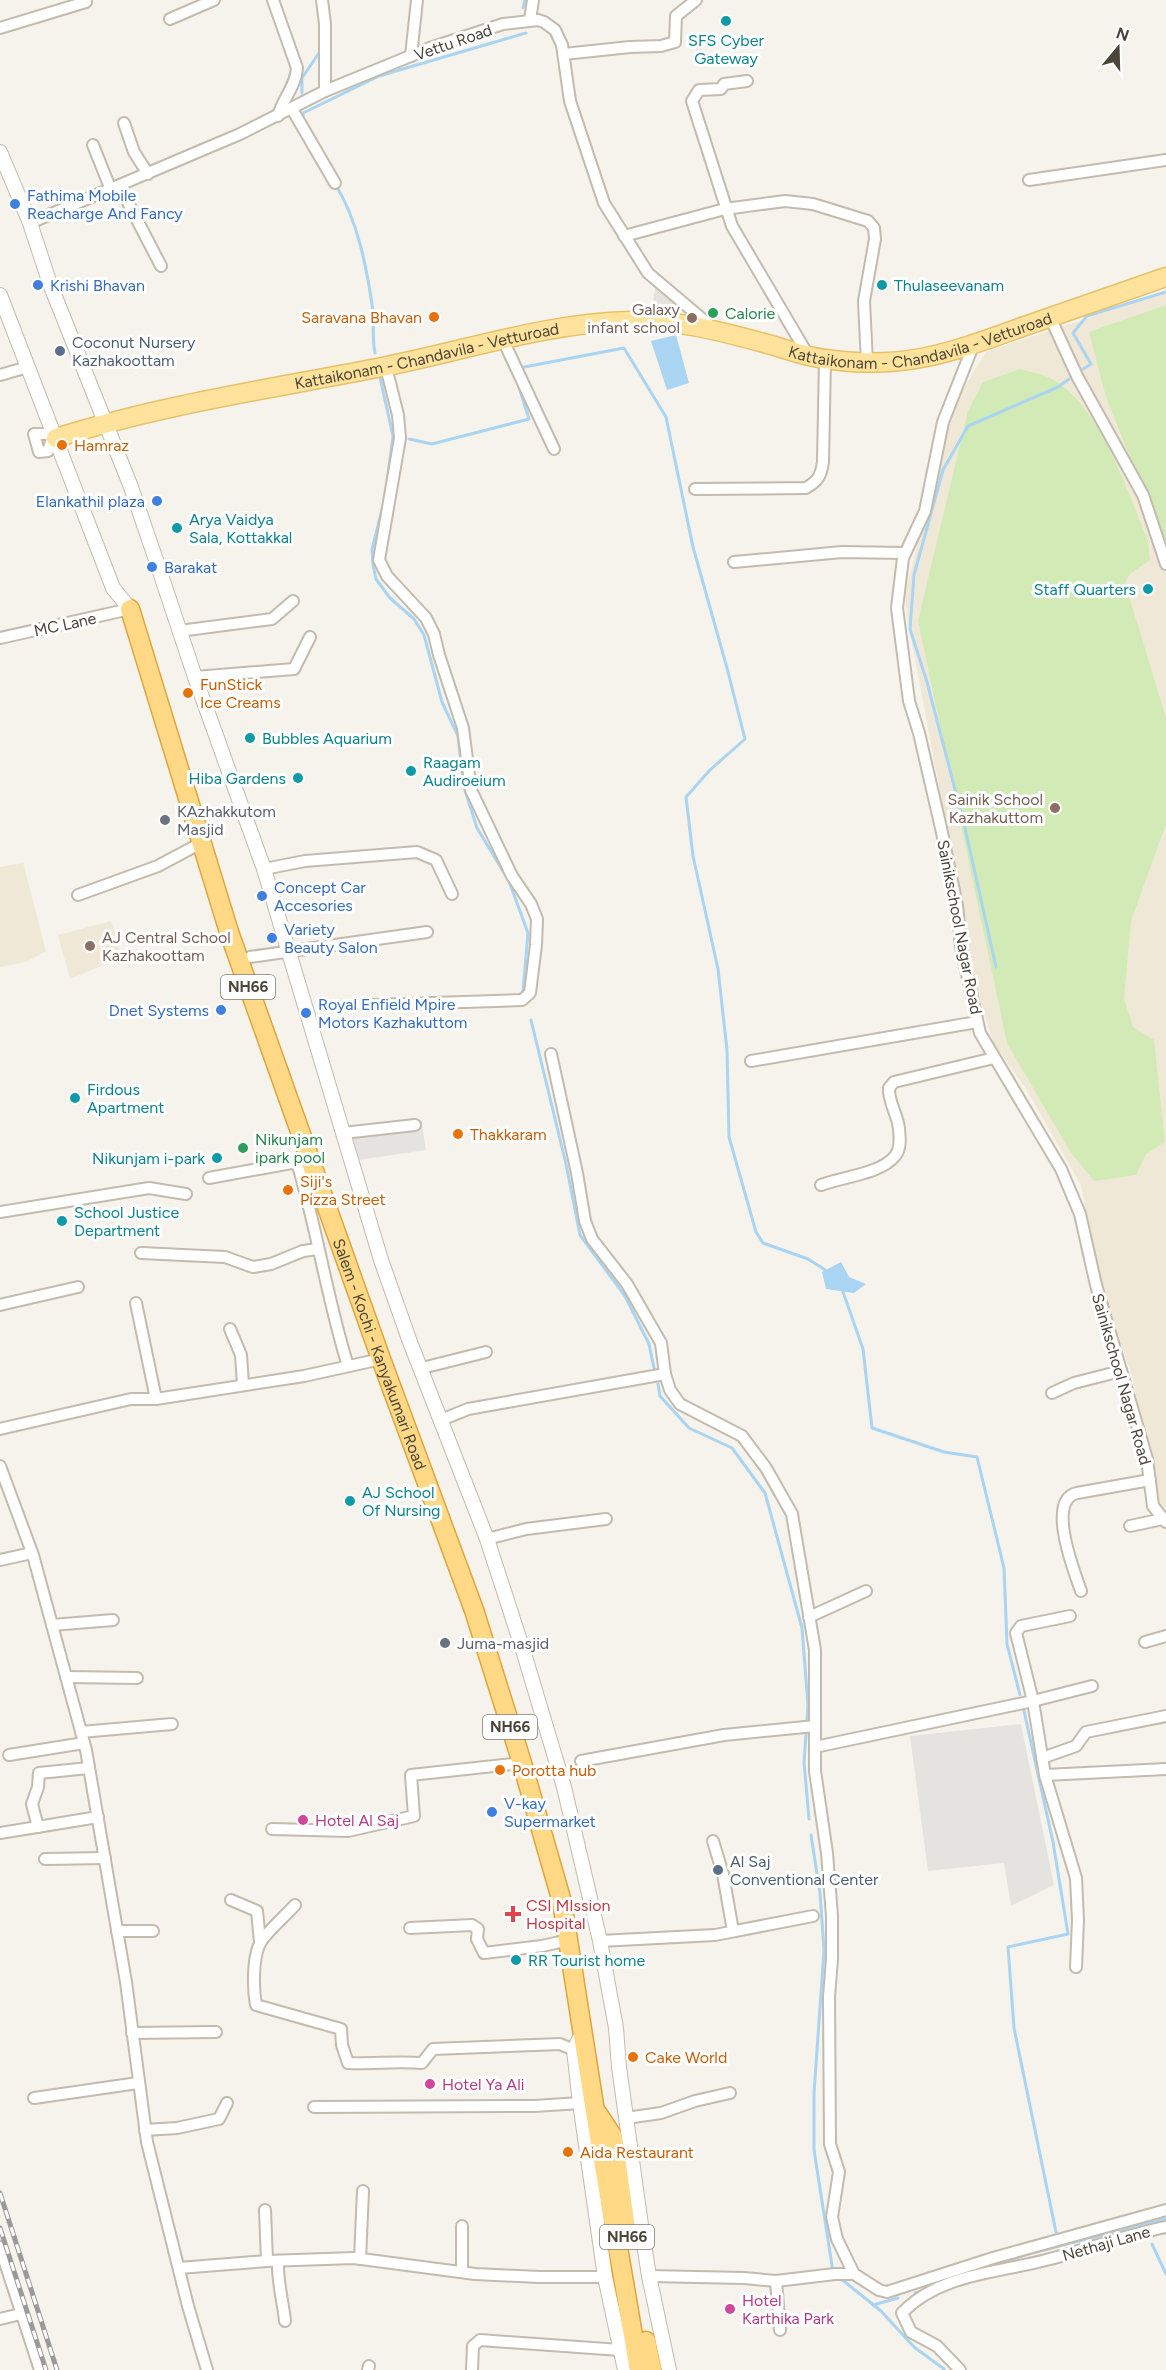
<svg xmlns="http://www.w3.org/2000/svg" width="1166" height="2370" font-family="Figtree,sans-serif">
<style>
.education{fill:#efe8d6}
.green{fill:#d2eab5}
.parking{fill:#e5e3e0}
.water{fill:#a9d4f2}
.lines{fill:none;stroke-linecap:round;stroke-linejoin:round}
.stream{stroke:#a9d4f2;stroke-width:3}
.minor-casing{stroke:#c2bbae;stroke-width:14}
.tertiary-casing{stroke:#c2bbae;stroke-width:16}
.primary-casing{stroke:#e6c16a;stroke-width:21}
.trunk-casing{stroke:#e0a43c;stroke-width:21}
.minor{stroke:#fff;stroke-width:10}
.tertiary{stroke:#fff;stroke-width:14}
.primary{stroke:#ffe39c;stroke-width:18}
.trunk{stroke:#ffd985;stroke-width:18}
.rail-casing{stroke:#9a9a9a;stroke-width:5}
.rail{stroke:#fff;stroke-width:3;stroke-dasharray:9;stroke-linecap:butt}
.culture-dot{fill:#0f9aa8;stroke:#fff;stroke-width:2}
.shop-dot{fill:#3f7fe0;stroke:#fff;stroke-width:2}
.leisure-dot{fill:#2e9e5b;stroke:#fff;stroke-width:2}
.food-dot{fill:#e8710a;stroke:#fff;stroke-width:2}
.education-dot{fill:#8d6e63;stroke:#fff;stroke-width:2}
.service-dot{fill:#5c6f8a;stroke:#fff;stroke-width:2}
.worship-dot{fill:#6b7280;stroke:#fff;stroke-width:2}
.hotel-dot{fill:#d1479c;stroke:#fff;stroke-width:2}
.health-dot{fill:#e0444e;stroke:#fff;stroke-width:2}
.labels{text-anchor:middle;stroke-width:6;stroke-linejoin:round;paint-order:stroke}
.shield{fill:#fff;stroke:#817c74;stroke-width:1.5}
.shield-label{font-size:15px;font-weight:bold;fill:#4b4439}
.culture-label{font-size:16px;fill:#0d838f;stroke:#fff;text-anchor:start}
.street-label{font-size:16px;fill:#4b4439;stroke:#fff}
.shop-label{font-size:16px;fill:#366cbe;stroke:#fff;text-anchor:start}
.education-label{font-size:16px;fill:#785e54;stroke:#fff;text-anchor:end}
.leisure-label{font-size:16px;fill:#27864d;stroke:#fff;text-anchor:start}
.food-label{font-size:16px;fill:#c56008;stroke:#fff;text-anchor:start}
.service-label{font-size:16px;fill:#4e5e75;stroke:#fff;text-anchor:start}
.worship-label{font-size:16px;fill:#5b616d;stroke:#fff;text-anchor:start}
.hotel-label{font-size:16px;fill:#b23c85;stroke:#fff;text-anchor:start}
.health-label{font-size:16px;fill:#be3a42;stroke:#fff;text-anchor:start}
</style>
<rect width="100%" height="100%" fill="#f6f3ec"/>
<g class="education">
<polygon points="1166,292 1166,1506 1158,1512 1133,1379 1100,1282 1081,1185 1026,1089 994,1044 978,994 908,622 905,595 919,537 932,516 943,438 960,394 986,352"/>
<polygon points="23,863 46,951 26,962 0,967 0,867"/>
<polygon points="111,921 122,957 70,979 58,935"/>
</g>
<g class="green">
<polygon points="1166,305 1166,548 1106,397 1089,332"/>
<path d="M1020,369c10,3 23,5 32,10 48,26 76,114 96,162l2,19 -20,14 -5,9 41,135v106l-35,97 -7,78 9,28 21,13 11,102 -19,12 -10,21 -42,6 -23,-28 -64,-110 -89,-422 50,-210 15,-29z"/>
</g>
<g class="parking">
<polygon points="655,288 680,306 678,312 652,310"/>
<polygon points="421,1120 426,1150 359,1160 350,1128"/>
<polygon points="1021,1724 1054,1885 1011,1906 1004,1863 928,1871 910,1736"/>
</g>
<g class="water">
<polygon points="676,335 689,383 667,390 651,341"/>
<polygon points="841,1262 849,1277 866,1284 854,1293 826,1289 822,1272"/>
</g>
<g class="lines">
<g class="stream">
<polyline points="523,8 525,0"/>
<polyline points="302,93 302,78 321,50"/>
<polyline points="303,120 303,113 379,76 526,33"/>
<path d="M335,184c23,36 32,85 38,127 1,14 -1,28 2,42"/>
<polyline points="519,368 624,348 666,417 693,547 727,668 745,739 710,770 686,797 693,856 718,969 727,1050 729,1137 756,1232 763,1243 808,1259 827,1271"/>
<polyline points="1083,369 1091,364 1073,333 1087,316 1166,292"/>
<polyline points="379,373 393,436 385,498 372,549 373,565 376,579 390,598 414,619 424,635 442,702 458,736 464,787 477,828 509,881 528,933 523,992"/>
<polyline points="409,439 432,444 529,419 518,384"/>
<polyline points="996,967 965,828 927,682 910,629 914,575 943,470 968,426 1058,387 1069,379"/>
<polyline points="531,1020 566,1164 580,1235 625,1296 649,1344 654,1368"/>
<polyline points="842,1289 863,1349 872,1428 944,1452 977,1457 1004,1568 1007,1644 1020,1695"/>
<polyline points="658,1384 660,1396 689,1428 732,1448 765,1493 802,1628 808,1706 807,1719"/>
<polyline points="1024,1711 1053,1842 1068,1934 1008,1947 1014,2028 1056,2232"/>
<polyline points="806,1735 804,1762 809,1819"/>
<polyline points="811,1835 820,1893 824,1950 814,2093 814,2150 833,2272"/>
<polyline points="1152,2244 1166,2274"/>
<polyline points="991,2267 1028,2254 1166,2219"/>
<polyline points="840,2278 881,2311 914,2347 944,2369"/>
<polyline points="915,2293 926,2290"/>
<polyline points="873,2305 898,2298"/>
</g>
<g class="minor-casing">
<g id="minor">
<path d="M273,0l24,68c-1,18 -14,30 -19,48"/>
<polyline points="322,0 325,24 325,91"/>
<polyline points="170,19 214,0"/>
<polyline points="530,20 533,0"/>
<polyline points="0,28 86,2"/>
<polyline points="564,54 630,47 661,46 675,42 676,16 696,0"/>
<polyline points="411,56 417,0"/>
<polyline points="747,81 724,84 721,89 699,90 692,101 732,226 808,355"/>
<polyline points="292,109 335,183"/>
<polyline points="124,123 134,152 148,174"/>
<polyline points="93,145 111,190"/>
<polyline points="1029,180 1166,160"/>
<polyline points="120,187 161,266"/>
<polyline points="30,223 240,134 325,91 430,48 503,24 538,20 544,22 555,30 562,45 570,101 604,203 648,273 713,328"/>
<polyline points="624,236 725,209 785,201 813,204 868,221 874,228 875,239 864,301 867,363"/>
<polyline points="1050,317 1077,376 1143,495 1166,564"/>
<polyline points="503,340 554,449"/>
<polyline points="973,346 943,422 925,511 903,558 897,608 909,701 919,733 941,828 957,905 961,947 980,1033 1061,1169 1080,1214 1096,1285 1147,1459 1153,1506 1166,1522"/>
<polyline points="0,375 28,367"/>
<polyline points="52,439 48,451 39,452 34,434 50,434 52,439 56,438"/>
<path d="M695,489l111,-1c12,-7 15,-12 17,-26l2,-103"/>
<polyline points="734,562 842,552 904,553"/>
<polyline points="179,631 272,619 293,601"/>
<polyline points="0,638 130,609"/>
<polyline points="195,677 294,669 310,637"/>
<polyline points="264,869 305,861 417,852 436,860 452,894"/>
<polyline points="78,895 158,866 201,843"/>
<polyline points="250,957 427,932"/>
<polyline points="372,1005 522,1000 530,993 536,945 537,919 531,904 512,876 471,790 463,728 439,655 434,634 426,618 387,576 379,560 400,438 398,415 386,367"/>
<polyline points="551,1054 577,1173 585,1221 592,1239 627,1284 661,1343 665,1374 670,1390 680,1404 742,1436 766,1468 792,1514 815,1650 815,1771 827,1853 832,1916 832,1959 829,1997 830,2144 839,2172 832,2217 837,2239 854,2274 879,2290 887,2292 993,2258 1166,2210"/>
<polyline points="751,1061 977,1022"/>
<polyline points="343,1133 415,1125"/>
<path d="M209,1178l88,-16c20,67 30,137 51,204"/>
<path d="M821,1185c20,-8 60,-11 74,-29 6,-7 5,-18 4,-27 -1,-14 -11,-27 -10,-41l5,-6 100,-24"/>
<polyline points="0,1212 149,1188 186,1194"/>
<polyline points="141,1253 225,1257 253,1267 271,1264 303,1251 318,1249"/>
<polyline points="136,1303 156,1399"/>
<polyline points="0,1305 78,1287"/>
<polyline points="230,1329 241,1355 243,1385"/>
<polyline points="422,1368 486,1352"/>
<polyline points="1052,1393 1074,1383 1121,1371"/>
<polyline points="441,1420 468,1409 665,1374"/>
<polyline points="0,1429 131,1399 156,1399 304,1376 381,1359"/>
<polyline points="0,1466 33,1555 86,1750 126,1982 147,2142 188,2306 207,2370"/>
<polyline points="1130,1526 1163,1519"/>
<polyline points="487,1539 526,1529 606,1519"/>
<polyline points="0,1560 32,1553"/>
<path d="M1081,1591c-7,-20 -35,-91 -4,-98l73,-13"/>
<polyline points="1070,1616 1021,1626 1016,1633 1033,1701 1045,1775 1076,1878 1078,1920 1076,1967"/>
<polyline points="809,1617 866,1591"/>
<polyline points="52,1625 113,1620"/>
<polyline points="1145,1642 1166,1636"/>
<polyline points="66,1677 137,1678"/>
<polyline points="81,1732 172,1724"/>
<polyline points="815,1747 1033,1701 1092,1686"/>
<polyline points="9,1755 84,1743"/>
<polyline points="1042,1758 1076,1746 1086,1732 1166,1716"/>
<polyline points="581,1761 724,1735 815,1726"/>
<polyline points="1045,1775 1166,1769"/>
<polyline points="38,1827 32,1804 38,1787 39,1773 89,1768"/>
<polyline points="272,1829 348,1831 414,1816 411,1775 522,1763"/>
<polyline points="0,1833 98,1817"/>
<polyline points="713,1841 723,1874 733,1931"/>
<polyline points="45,1859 105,1858"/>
<polyline points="231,1900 257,1911 260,1942"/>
<path d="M295,1905c-11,12 -24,23 -33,35 -10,14 -9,49 -6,65l85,24 1,16 6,18c25,1 49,-2 74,0l11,-14 127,-5 14,6"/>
<polyline points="410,1928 472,1925 478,1929 477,1939 484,1953 542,1946 569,1940"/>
<polyline points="117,1931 153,1931"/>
<polyline points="600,1941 715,1935 813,1916"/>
<polyline points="132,2033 216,2032"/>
<polyline points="34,2098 138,2083"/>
<polyline points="314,2107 535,2106 580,2103"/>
<polyline points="626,2118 661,2113 695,2101 730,2093"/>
<polyline points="145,2130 177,2128 219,2119 227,2103"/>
<polyline points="265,2210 267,2261"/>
<polyline points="462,2226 462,2272"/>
<polyline points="0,2247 40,2370"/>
<polyline points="360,2259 363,2191"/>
<path d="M278,2261c-1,20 5,40 7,60"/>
<polyline points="179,2268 267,2261 354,2258 475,2274 539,2277 605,2277"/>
<polyline points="649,2276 744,2278 776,2281 835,2274 854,2274"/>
<polyline points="776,2281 780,2330"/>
<polyline points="0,2319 21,2314"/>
<polyline points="368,2370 369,2366"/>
<polyline points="472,2370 473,2346 480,2340 620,2350"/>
<path d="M960,2370l-23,-24 -26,-14 -9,-19c37,-39 95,-40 144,-53 40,-10 79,-25 120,-33"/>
</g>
</g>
<g class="tertiary-casing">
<g id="tertiary">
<polyline points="0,152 30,223 50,284 131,487 156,560 195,677 264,869 381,1260 410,1342 487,1539 523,1650 564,1787 600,1941 616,2028 619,2067 641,2225 649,2276 669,2370"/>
<polyline points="0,295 113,588 130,609"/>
<polyline points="583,2031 574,2050 580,2103 605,2277 625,2370"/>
</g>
</g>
<g class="primary-casing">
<g id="primary">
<path id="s1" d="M56,438c108,-34 220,-50 331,-72 80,-16 160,-43 242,-45 50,-2 98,12 146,25 16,5 33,11 50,13 80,12 127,-7 200,-33 47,-16 94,-33 141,-49"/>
</g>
</g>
<g class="trunk-casing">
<g id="trunk">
<path id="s2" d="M130,609l99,323 152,427 93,251 48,153 40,139 38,241 39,227"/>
<polyline points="598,2114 613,2137 625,2222"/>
<polyline points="646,2341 652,2370"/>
</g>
</g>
<use href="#minor" class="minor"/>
<use href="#tertiary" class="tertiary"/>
<use href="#primary" class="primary"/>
<use href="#trunk" class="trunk"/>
<g class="rail-casing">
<g id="rail">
<polyline points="0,2193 57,2370"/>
<polyline points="0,2228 46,2370"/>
</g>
</g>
<use href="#rail" class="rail"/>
</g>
<g class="culture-dot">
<circle cx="726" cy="21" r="6"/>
<circle cx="882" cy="285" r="6"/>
<circle cx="177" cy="528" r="6"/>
<circle cx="1148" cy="589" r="6"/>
<circle cx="250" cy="738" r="6"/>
<circle cx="411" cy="771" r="6"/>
<circle cx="298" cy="778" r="6"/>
<circle cx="75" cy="1098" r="6"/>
<circle cx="217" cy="1158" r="6"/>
<circle cx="62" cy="1221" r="6"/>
<circle cx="350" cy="1501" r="6"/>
<circle cx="516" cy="1960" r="6"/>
</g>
<g class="shop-dot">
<circle cx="15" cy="204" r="6"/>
<circle cx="38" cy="285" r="6"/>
<circle cx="157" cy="501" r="6"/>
<circle cx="152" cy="567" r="6"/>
<circle cx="262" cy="896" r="6"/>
<circle cx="272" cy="938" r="6"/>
<circle cx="221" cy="1010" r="6"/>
<circle cx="306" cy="1013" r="6"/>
<circle cx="492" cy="1812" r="6"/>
</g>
<g class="leisure-dot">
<circle cx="713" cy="313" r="6"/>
<circle cx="243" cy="1148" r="6"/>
</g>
<g class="food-dot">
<circle cx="434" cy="317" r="6"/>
<circle cx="62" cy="445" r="6"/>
<circle cx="188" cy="693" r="6"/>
<circle cx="458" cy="1134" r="6"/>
<circle cx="288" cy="1190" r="6"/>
<circle cx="500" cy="1770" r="6"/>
<circle cx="633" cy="2057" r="6"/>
<circle cx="568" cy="2152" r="6"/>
</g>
<g class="education-dot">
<circle cx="692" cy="318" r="6"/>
<circle cx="1055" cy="808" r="6"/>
<circle cx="90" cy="946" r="6"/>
</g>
<g class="service-dot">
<circle cx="60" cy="351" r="6"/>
<circle cx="718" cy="1870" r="6"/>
</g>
<g class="worship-dot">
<circle cx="165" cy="820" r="6"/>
<circle cx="445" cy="1643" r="6"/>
</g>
<g class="hotel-dot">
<circle cx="303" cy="1820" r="6"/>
<circle cx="430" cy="2084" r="6"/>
<circle cx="730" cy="2309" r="6"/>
</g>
<path class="health-dot" d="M510 1905h6v6h6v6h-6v6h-6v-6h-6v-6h6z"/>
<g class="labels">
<g class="shield">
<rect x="221" y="975" width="54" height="24" rx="4.5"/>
<rect x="483" y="1715" width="54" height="24" rx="4.5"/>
<rect x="600" y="2225" width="54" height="24" rx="4.5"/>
</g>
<g class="shield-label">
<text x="248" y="992">NH66</text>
<text x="510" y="1732">NH66</text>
<text x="627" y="2242">NH66</text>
</g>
<g class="culture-label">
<text x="726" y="46" text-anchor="middle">SFS Cyber<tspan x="726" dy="18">Gateway</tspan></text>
<text x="894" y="291">Thulaseevanam</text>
<text x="189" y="525">Arya Vaidya<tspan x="189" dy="18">Sala, Kottakkal</tspan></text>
<text x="1136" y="595" text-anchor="end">Staff Quarters</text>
<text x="262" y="744">Bubbles Aquarium</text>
<text x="423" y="768">Raagam<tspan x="423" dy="18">Audiroeium</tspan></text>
<text x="286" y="784" text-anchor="end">Hiba Gardens</text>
<text x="87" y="1095">Firdous<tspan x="87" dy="18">Apartment</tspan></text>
<text x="205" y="1164" text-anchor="end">Nikunjam i-park</text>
<text x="74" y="1218">School Justice<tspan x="74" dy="18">Department</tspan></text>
<text x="362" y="1498">AJ School<tspan x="362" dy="18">Of Nursing</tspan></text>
<text x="528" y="1966">RR Tourist home</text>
</g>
<g class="street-label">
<text transform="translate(453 42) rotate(-19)" y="6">Vettu Road</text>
<text dy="6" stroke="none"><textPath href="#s1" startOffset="884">Kattaikonam - Chandavila - Vetturoad</textPath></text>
<text dy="6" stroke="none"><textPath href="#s1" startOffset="380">Kattaikonam - Chandavila - Vetturoad</textPath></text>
<text transform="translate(65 624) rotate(-12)" y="6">MC Lane</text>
<text transform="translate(960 927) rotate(79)" y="6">Sainikschool Nagar Road</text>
<text dy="6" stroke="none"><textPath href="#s2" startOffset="786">Salem - Kochi - Kanyakumari Road</textPath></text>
<text transform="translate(1122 1379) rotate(74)" y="6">Sainikschool Nagar Road</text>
<text transform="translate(1106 2243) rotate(-16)" y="6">Nethaji Lane</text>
</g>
<g class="shop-label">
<text x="27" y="201">Fathima Mobile<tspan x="27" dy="18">Reacharge And Fancy</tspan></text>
<text x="50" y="291">Krishi Bhavan</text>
<text x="145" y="507" text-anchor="end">Elankathil plaza</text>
<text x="164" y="573">Barakat</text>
<text x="274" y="893">Concept Car<tspan x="274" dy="18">Accesories</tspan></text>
<text x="284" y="935">Variety<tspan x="284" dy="18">Beauty Salon</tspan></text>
<text x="318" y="1010">Royal Enfield Mpire<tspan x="318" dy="18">Motors Kazhakuttom</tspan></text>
<text x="209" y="1016" text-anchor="end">Dnet Systems</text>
<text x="504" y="1809">V-kay<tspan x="504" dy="18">Supermarket</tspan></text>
</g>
<g class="education-label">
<text x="680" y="315">Galaxy<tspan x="680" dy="18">infant school</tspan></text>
<text x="1043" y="805">Sainik School<tspan x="1043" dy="18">Kazhakuttom</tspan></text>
<text x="102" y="943" text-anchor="start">AJ Central School<tspan x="102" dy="18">Kazhakoottam</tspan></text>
</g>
<g class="leisure-label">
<text x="725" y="319">Calorie</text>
<text x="255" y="1145">Nikunjam<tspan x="255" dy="18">ipark pool</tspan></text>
</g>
<g class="food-label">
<text x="422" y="323" text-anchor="end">Saravana Bhavan</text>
<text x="74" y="451">Hamraz</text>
<text x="200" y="690">FunStick<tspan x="200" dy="18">Ice Creams</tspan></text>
<text x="470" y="1140">Thakkaram</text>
<text x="300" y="1187">Siji's<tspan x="300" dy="18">Pizza Street</tspan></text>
<text x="512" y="1776">Porotta hub</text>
<text x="645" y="2063">Cake World</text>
<text x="580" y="2158">Aida Restaurant</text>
</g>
<g class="service-label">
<text x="72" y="348">Coconut Nursery<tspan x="72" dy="18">Kazhakoottam</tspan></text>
<text x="730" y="1867">Al Saj<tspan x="730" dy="18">Conventional Center</tspan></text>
</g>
<g class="worship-label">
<text x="177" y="817">KAzhakkutom<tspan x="177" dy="18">Masjid</tspan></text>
<text x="457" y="1649">Juma-masjid</text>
</g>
<g class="hotel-label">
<text x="315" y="1826">Hotel Al Saj</text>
<text x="442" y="2090">Hotel Ya Ali</text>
<text x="742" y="2306">Hotel<tspan x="742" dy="18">Karthika Park</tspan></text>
</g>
<g class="health-label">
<text x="526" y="1911">CSI MIssion<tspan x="526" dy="18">Hospital</tspan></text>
</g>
</g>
<g transform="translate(1118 48) rotate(19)" stroke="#ffffff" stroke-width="4.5" paint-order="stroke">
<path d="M0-4.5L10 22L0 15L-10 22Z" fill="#4b4439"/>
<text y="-9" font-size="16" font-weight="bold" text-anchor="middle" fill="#4b4439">N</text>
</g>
</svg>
